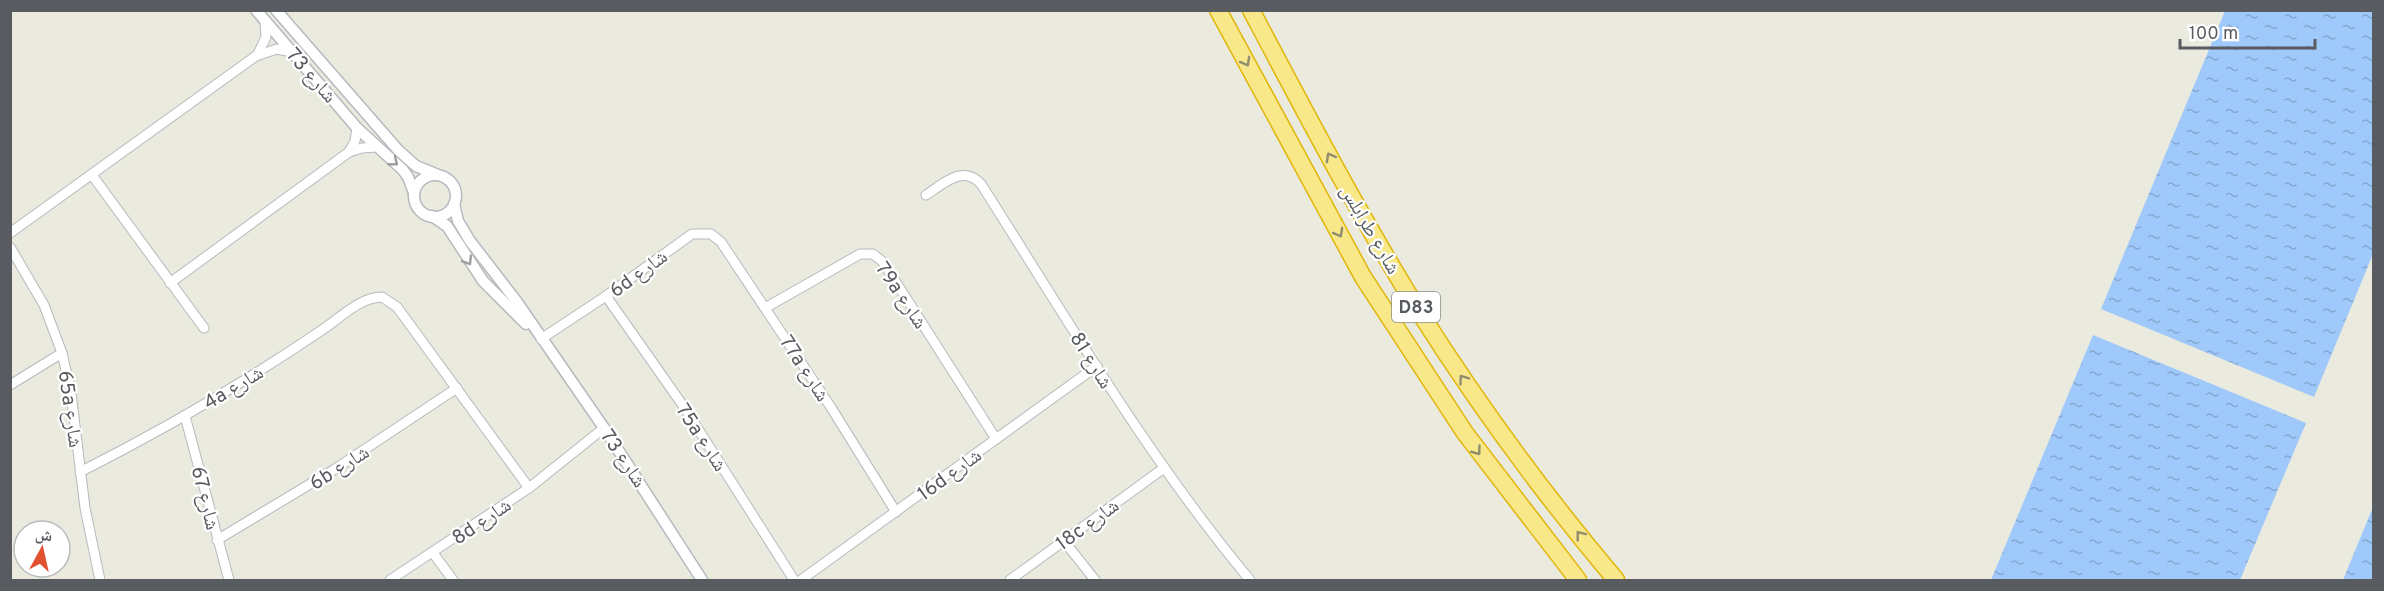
<svg xmlns="http://www.w3.org/2000/svg" width="2384" height="591" font-family="Overpass,'Noto Naskh Arabic',sans-serif">
<style>
.water{fill:url(#water-ripples)}
.lines{fill:none;stroke-linecap:round;stroke-linejoin:round}
.minor-casing{stroke:#b7b9be;stroke-width:11}
.tertiary-casing{stroke:#b7b9be;stroke-width:13}
.motorway-casing{stroke:#e1b60a;stroke-width:19}
.minor{stroke:#fff;stroke-width:9}
.tertiary{stroke:#fff;stroke-width:10}
.motorway{stroke:#f8e889;stroke-width:16}
.oneway{stroke:#908c6e}
.oneway2{stroke:#9b9da0}
.labels{text-anchor:middle;stroke-width:4.5;stroke-linejoin:round;paint-order:stroke}
.shield{fill:#fff;stroke:#8a8c90;stroke-width:1.5}
.shield-label{font-size:18px;font-weight:bold;fill:#585b60}
.street-label{font-size:20px;fill:#585b60;stroke:#fff}
</style>
<defs>
<pattern id="water-ripples" width="26" height="14" patternUnits="userSpaceOnUse" patternTransform="scale(1.5)"><rect width="26" height="14" fill="#9fc9fb"/><path d="M2 4q2-2 4 0t4 0M15 11q2-2 4 0t4 0" fill="none" stroke="#84a6cf"/></pattern>
</defs>
<rect width="100%" height="100%" fill="#ebeadf"/>
<g class="water">
<polygon points="2225,11 2373,11 2373,254 2314,397 2101,309"/>
<polygon points="2093,335 2306,423 2240,580 1991,580"/>
<polygon points="2373,507 2373,580 2343,580"/>
</g>
<g class="lines">
<g class="minor-casing">
<g id="minor">
<polyline points="258,54 266,37 265,22"/>
<polyline points="349,152 355,141 357,128"/>
<polyline points="92,175 204,328"/>
<path d="M926,195c17,-11 37,-31 55,-11 86,135 167,274 269,396"/>
<polyline points="10,233 256,56 277,49 291,52"/>
<polyline points="10,247 44,305 62,353 71,393 85,508 100,580"/>
<polyline points="170,283 349,152 362,148 376,147"/>
<polyline points="606,296 684,407 794,580"/>
<polyline points="765,308 860,254 873,254 883,262 996,439"/>
<polyline points="541,339 606,296 692,234 711,234 721,242 832,409 896,512"/>
<polyline points="10,385 62,353"/>
<polyline points="185,416 229,580"/>
<path d="M80,472c83,-42 164,-89 242,-142 18,-12 38,-33 60,-33l15,10 132,181"/>
<polyline points="217,540 335,469 457,388"/>
<polyline points="1064,541 1095,580"/>
<polyline points="433,553 453,580"/>
<polyline points="390,580 529,488 604,428"/>
<polyline points="801,580 1097,366"/>
<polyline points="1010,580 1164,468"/>
</g>
</g>
<g class="tertiary-casing">
<g id="tertiary">
<polyline points="256,10 357,128 403,170 408,177 414,193"/>
<polyline points="276,10 398,150 416,166 438,175"/>
<circle cx="435" cy="196" r="21"/>
<polyline points="454,204 458,221 470,241 517,302 604,428 702,580"/>
<polyline points="432,216 447,226 483,281 526,324"/>
</g>
</g>
<g class="motorway-casing">
<g id="motorway">
<polyline points="1218,10 1363,277 1465,433 1578,580"/>
<path d="M1251,10c54,102 108,205 169,303 59,93 125,183 196,267"/>
</g>
</g>
<use href="#minor" class="minor"/>
<use href="#tertiary" class="tertiary"/>
<use href="#motorway" class="motorway"/>
</g>
<defs><path id="oneway-chevron" d="M-2-3.5L2.5 0L-2 3.5" fill="none" stroke-width="1.6" stroke-linecap="round" stroke-linejoin="round" transform="scale(1.5)"/></defs>
<g class="oneway">
<use href="#oneway-chevron" transform="translate(1246 62) rotate(61)"/>
<use href="#oneway-chevron" transform="translate(1330 157) rotate(-119)"/>
<use href="#oneway-chevron" transform="translate(1339 233) rotate(61)"/>
<use href="#oneway-chevron" transform="translate(1463 379) rotate(-125)"/>
<use href="#oneway-chevron" transform="translate(1477 451) rotate(54)"/>
<use href="#oneway-chevron" transform="translate(1580 535) rotate(-128)"/>
</g>
<g class="oneway2">
<use href="#oneway-chevron" transform="translate(394 162) rotate(39)"/>
<use href="#oneway-chevron" transform="translate(468 261) rotate(58)"/>
</g>
<g class="labels">
<rect class="shield" x="1392" y="292" width="48" height="30" rx="4.5"/>
<g class="shield-label">
<text x="1416" y="313">D83</text>
</g>
<g class="street-label">
<text transform="translate(312 75) rotate(49)" y="7">شارع 73</text>
<text transform="translate(1371 229) rotate(60)" y="7">شارع طرابلس</text>
<text transform="translate(638 273) rotate(-36)" y="7">6d شارع</text>
<text transform="translate(902 295) rotate(56)" y="7">79a شارع</text>
<text transform="translate(1092 360) rotate(58)" y="7">شارع 81</text>
<text transform="translate(805 368) rotate(57)" y="7">77a شارع</text>
<text transform="translate(233 387) rotate(-31)" y="7">4a شارع</text>
<text transform="translate(71 409) rotate(82)" y="7">65a شارع</text>
<text transform="translate(702 437) rotate(57)" y="7">75a شارع</text>
<text transform="translate(624 458) rotate(56)" y="7">شارع 73</text>
<text transform="translate(339 467) rotate(-32)" y="7">6b شارع</text>
<text transform="translate(949 474) rotate(-36)" y="7">16d شارع</text>
<text transform="translate(206 498) rotate(76)" y="7">شارع 67</text>
<text transform="translate(481 521) rotate(-34)" y="7">8d شارع</text>
<text transform="translate(1087 524) rotate(-36)" y="7">18c شارع</text>
</g>
</g>
<rect width="2384" height="591" fill="none" stroke="#585b60" stroke-width="24"/>
<g transform="translate(42 549) rotate(8)"><circle r="28" fill="#ffffff" stroke="#bcbdbf" stroke-width="1.5"/>
<path d="M0-4.5L10 22L0 15L-10 22Z" fill="#e15130"/>
<text y="-9" font-size="16" font-weight="bold" text-anchor="middle" fill="#585b60">ش</text>
</g>
<path d="M2180 39v9h135v-9" fill="none" stroke="#585b60" stroke-width="3"/>
<text x="2189" y="39" font-size="18" fill="#585b60" stroke="#ffffff" stroke-width="4.5" paint-order="stroke">100 m</text>
</svg>
